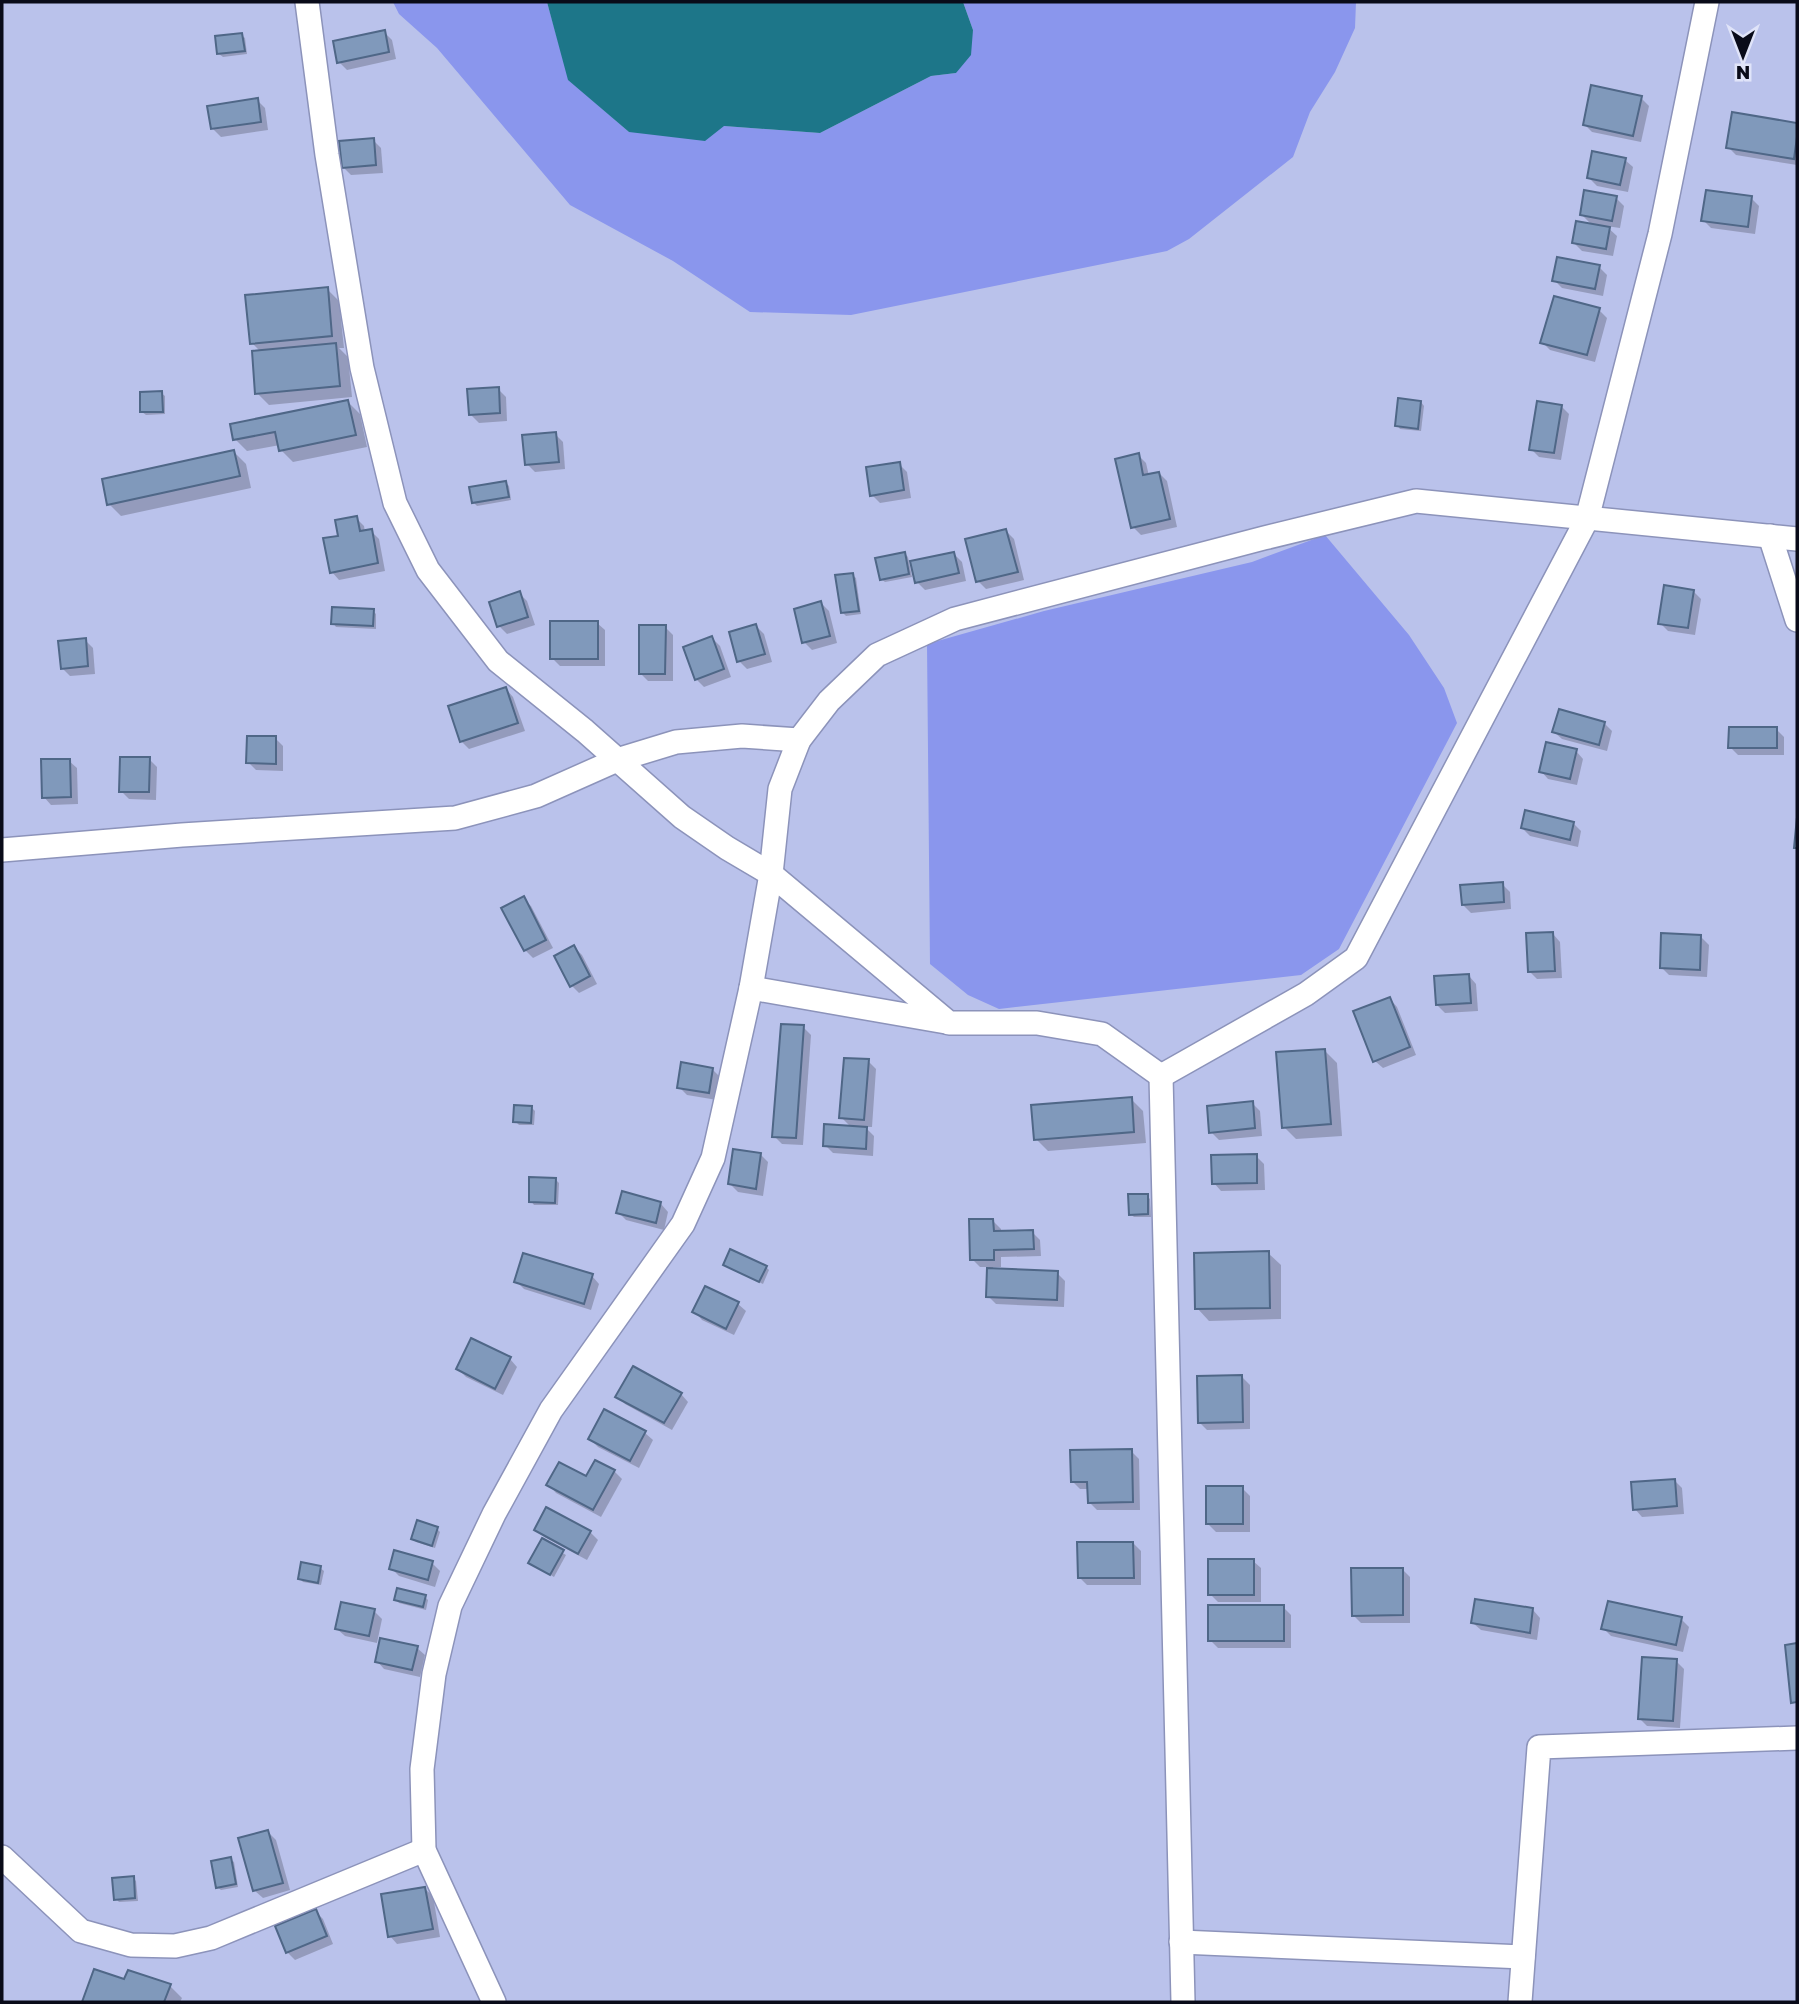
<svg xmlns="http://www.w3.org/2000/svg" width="1799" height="2004" font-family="'Golos Text',sans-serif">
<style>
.green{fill:#8a96ed}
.water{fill:#1d7689}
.shadow{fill:#0003}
.building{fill:#8099bb;stroke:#4f6787;stroke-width:2}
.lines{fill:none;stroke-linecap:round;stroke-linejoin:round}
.street-casing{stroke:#8c93ba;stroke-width:26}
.street{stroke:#fff;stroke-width:23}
</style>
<rect width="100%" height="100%" fill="#bac2eb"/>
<g class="green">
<polygon points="393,2 547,2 569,80 629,132 724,126 820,133 931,76 956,73 973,30 963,2 1356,2 1355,28 1335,72 1310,112 1293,157 1189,239 1167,251 851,315 750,312 673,261 570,205 437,48 399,14"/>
<polygon points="1325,535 1409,635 1444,688 1457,723 1339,949 1301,975 999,1009 968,995 930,964 927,644 1044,611 1252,562"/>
</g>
<polygon class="water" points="547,2 963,2 973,30 971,55 956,73 931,76 820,133 724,126 705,141 629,132 568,80"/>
<g class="shadow">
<polygon points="384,32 392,40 396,59 347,70 339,62"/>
<polygon points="241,35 245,38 247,54 223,57 219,54"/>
<polygon points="1641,98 1649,106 1641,142 1592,132 1584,124"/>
<polygon points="257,100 265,108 268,130 221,137 213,129"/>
<polygon points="1734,114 1797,125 1797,165 1736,155 1728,147"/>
<polygon points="373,140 381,148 383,173 351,175 344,168"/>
<polygon points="1625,160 1633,167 1628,192 1597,186 1589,178"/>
<polygon points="1616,198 1624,206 1620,228 1606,226 1617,236 1613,256 1582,251 1574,243 1593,226 1582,215"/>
<polygon points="1751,198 1759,206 1755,234 1711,228 1703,220"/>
<polygon points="1599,267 1607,275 1603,296 1562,288 1554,280"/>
<polygon points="327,289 339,301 344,348 339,348 348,357 352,397 269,405 257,393 261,352 252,343"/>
<polygon points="1599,310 1607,318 1595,362 1550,350 1542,342"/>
<polygon points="498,389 506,397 507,421 479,423 471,415"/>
<polygon points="161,393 165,396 165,414 146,415 142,412"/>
<polygon points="348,402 360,414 367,447 293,462 281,450 280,445 247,451 235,439"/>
<polygon points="1421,402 1424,406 1421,431 1400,429 1397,425"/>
<polygon points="1561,406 1569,414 1561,460 1539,457 1531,449"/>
<polygon points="555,434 563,442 565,469 535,472 527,464"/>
<polygon points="234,452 246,464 251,488 121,516 109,504"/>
<polygon points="1138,455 1146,463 1149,476 1159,473 1167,481 1177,527 1141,535 1133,527"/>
<polygon points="899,464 907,472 911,498 880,503 872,495"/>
<polygon points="505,482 509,486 511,500 477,506 474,503"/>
<polygon points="356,518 364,526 365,532 371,531 379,539 385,571 339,580 332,572 340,537"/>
<polygon points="1006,531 1014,539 1024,580 986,589 978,581"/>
<polygon points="905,554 908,557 912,577 885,582 881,579"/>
<polygon points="954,554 962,562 966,581 925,590 917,582"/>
<polygon points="852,575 856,578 861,614 846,616 843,613"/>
<polygon points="1693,591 1701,599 1695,635 1668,631 1660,623"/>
<polygon points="519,593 527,601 535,625 507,634 499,626"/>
<polygon points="821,603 829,611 837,643 812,650 804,642"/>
<polygon points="373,611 376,614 376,629 336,627 333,623"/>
<polygon points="597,623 605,630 605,666 560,666 552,658"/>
<polygon points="756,626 764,634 772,662 747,669 739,661"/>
<polygon points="665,627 673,635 673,681 648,681 640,673"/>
<polygon points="712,638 720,646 731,677 704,687 696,679"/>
<polygon points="85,640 93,648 95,674 70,676 62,668"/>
<polygon points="506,689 513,697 525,731 469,749 461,741"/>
<polygon points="1604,723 1612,731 1607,751 1562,739 1554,732"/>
<polygon points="1776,729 1784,737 1784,755 1738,755 1730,747"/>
<polygon points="275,738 283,746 283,771 256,770 248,762"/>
<polygon points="1576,751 1583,759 1577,785 1548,779 1541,771"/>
<polygon points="149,759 157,767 156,800 129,799 121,791"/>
<polygon points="69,761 77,768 78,804 51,805 44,797"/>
<polygon points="1573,823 1581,831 1578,847 1530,836 1522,828"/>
<polygon points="1502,884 1510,892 1511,909 1471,913 1463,905"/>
<polygon points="523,899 531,906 553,948 533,958 525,950"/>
<polygon points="1553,934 1560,942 1562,978 1537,979 1530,972"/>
<polygon points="1701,937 1709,945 1707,977 1669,975 1661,967"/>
<polygon points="574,947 582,955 597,984 579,993 571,985"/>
<polygon points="1469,976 1476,984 1478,1011 1445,1013 1437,1005"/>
<polygon points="1390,999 1397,1007 1416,1055 1383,1068 1375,1061"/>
<polygon points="803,1027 811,1035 803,1145 782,1144 774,1136"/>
<polygon points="1324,1050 1337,1063 1342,1136 1296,1139 1284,1127"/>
<polygon points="868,1061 876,1069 872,1127 865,1127 874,1136 873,1156 833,1153 825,1145 851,1127 841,1117"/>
<polygon points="712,1069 720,1077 717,1100 687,1095 679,1087"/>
<polygon points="1131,1099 1143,1111 1146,1143 1048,1151 1036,1139"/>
<polygon points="1252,1103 1260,1111 1262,1136 1219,1140 1211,1132"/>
<polygon points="532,1108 535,1111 534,1125 519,1125 515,1121"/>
<polygon points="760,1154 768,1162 763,1196 738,1192 730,1184"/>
<polygon points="1256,1156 1264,1164 1265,1190 1221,1191 1214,1183"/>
<polygon points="555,1179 559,1183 558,1205 534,1205 531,1201"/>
<polygon points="1147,1196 1150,1199 1151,1217 1134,1217 1130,1214"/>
<polygon points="661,1204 668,1212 664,1230 626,1220 618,1212"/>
<polygon points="993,1221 1001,1229 1001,1233 1032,1232 1040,1240 1041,1256 1001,1257 1001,1267 993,1267 993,1270 1057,1273 1065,1281 1064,1307 996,1304 988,1296 989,1267 980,1267 972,1259"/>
<polygon points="1268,1253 1281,1265 1281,1319 1209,1321 1197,1308"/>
<polygon points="725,1265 766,1267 769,1270 763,1284 729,1268"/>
<polygon points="592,1276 599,1284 591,1310 524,1289 516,1281"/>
<polygon points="706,1288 738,1304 746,1311 734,1335 702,1320 695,1312"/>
<polygon points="510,1359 517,1367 503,1395 466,1377 458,1369"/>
<polygon points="1242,1377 1250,1385 1250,1429 1207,1430 1199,1422"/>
<polygon points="681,1394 688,1402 672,1430 625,1404 618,1396"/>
<polygon points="605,1412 645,1433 653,1440 639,1468 598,1447 590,1439"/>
<polygon points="1131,1451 1139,1459 1140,1510 1097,1510 1089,1502 1089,1489 1080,1489 1072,1481"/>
<polygon points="614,1471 622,1479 601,1517 556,1493 549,1485"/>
<polygon points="1674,1480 1682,1488 1684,1514 1642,1517 1635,1509"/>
<polygon points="1242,1488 1250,1496 1250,1532 1216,1532 1208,1524"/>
<polygon points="437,1529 440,1532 435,1548 416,1542 413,1539"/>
<polygon points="537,1529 590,1532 598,1540 587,1560 544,1537"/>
<polygon points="542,1541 566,1555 554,1577 530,1563"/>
<polygon points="1133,1543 1141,1551 1141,1585 1087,1585 1080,1578"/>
<polygon points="1253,1561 1261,1568 1261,1602 1218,1602 1210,1594"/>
<polygon points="432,1563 440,1571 435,1587 399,1576 391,1568"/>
<polygon points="320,1568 324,1571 321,1585 303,1582 299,1578"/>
<polygon points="1402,1569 1410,1577 1410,1623 1361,1623 1354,1616"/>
<polygon points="425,1597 428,1600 426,1610 399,1603 396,1599"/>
<polygon points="1283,1607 1291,1615 1291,1648 1218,1648 1210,1640"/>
<polygon points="1533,1610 1540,1618 1537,1640 1481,1630 1473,1623"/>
<polygon points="374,1611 382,1619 377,1643 345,1636 337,1629"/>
<polygon points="1681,1619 1689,1627 1683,1652 1611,1636 1603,1628"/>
<polygon points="417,1648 425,1655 420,1677 384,1669 377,1661"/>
<polygon points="1676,1661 1684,1669 1680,1728 1647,1726 1639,1718"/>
<polygon points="268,1832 276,1840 290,1890 263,1898 255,1891 240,1840"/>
<polygon points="230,1859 234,1862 238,1887 221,1890 217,1887"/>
<polygon points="133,1878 136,1881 138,1901 119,1902 116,1899"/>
<polygon points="425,1889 433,1896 440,1937 397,1944 390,1936"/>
<polygon points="315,1911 323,1919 333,1944 295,1960 287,1952"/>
<polygon points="95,1971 126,1982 170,1986 182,1998 180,2002 84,2002"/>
</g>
<g class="building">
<polygon points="385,30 389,52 337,63 333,41"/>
<polygon points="242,33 245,51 217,54 215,36"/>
<polygon points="1591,85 1642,96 1633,136 1583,125"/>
<polygon points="258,98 261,122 211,129 207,106"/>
<polygon points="1732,112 1797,123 1797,137 1794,159 1726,148"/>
<polygon points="374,138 376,165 342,168 339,141"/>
<polygon points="1592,151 1626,158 1620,185 1587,178"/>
<polygon points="1584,190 1617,196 1612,221 1580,215"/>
<polygon points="1706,190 1752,196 1748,227 1701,221"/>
<polygon points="1576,221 1610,227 1606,249 1572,243"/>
<polygon points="1557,257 1600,265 1595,289 1552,281"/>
<polygon points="328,287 332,336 250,344 245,295"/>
<polygon points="1554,296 1600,308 1587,355 1540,343"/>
<polygon points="336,343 340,386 255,394 252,351"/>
<polygon points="499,387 500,413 469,415 467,389"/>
<polygon points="162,391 163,412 140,412 140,392"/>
<polygon points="1398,398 1421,401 1418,429 1395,426"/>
<polygon points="348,400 356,435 279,451 275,432 233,440 230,424"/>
<polygon points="1537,401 1562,405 1554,453 1529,450"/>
<polygon points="556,432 559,462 525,465 522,435"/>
<polygon points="234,450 240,476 107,505 102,479"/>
<polygon points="1139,453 1143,475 1159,472 1170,519 1131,528 1115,459"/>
<polygon points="900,462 904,490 870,496 866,467"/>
<polygon points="506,481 509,497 472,503 469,487"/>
<polygon points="357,516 360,531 372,529 378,563 330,573 323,538 338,536 335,520"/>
<polygon points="1006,529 1018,572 976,582 965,539"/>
<polygon points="905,552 909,574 880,580 875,558"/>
<polygon points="954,552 959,573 915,583 910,561"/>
<polygon points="853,573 859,611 841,613 835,575"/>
<polygon points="1664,585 1694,590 1688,628 1658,624"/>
<polygon points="520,591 528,617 497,627 489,602"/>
<polygon points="821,601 830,636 802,643 794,609"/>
<polygon points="332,607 374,609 373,626 331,624"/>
<rect x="550" y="621" width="48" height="38"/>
<polygon points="756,624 765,654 737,662 729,632"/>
<polygon points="639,625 666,625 665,674 639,674"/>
<polygon points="712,636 724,669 695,680 683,647"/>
<polygon points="86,638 88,666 61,669 58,641"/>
<polygon points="506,687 518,723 460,742 448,706"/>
<polygon points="1559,709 1605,722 1599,745 1552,732"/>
<polygon points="1729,727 1777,727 1777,748 1728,748"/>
<polygon points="247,736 276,736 276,764 246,763"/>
<polygon points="1546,742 1577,749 1570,779 1539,772"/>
<polygon points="120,757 150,757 149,792 119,792"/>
<polygon points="41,759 70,759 71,797 42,798"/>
<polygon points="1525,810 1574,822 1570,840 1521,828"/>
<polygon points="1797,817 1797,848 1794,848"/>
<polygon points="1503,882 1504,902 1462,905 1460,885"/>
<polygon points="524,896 546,940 524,951 501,908"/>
<polygon points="1553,932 1555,971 1528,972 1526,933"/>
<polygon points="1661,933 1701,935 1700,970 1660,968"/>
<polygon points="574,945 590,976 570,987 554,956"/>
<polygon points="1469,974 1471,1003 1436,1005 1434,976"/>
<polygon points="1390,997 1410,1047 1373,1062 1353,1011"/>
<polygon points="781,1024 804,1025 796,1138 772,1137"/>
<polygon points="1325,1049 1331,1124 1282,1128 1276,1052"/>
<polygon points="844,1058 869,1059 864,1120 839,1118"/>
<polygon points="681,1062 713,1068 709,1093 677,1088"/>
<polygon points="1132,1097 1134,1132 1034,1140 1031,1105"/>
<polygon points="1253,1101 1255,1128 1209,1133 1207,1106"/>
<polygon points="514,1105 532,1106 531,1123 513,1122"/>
<polygon points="824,1124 867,1127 866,1149 823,1146"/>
<polygon points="733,1149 761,1153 756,1189 728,1184"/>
<polygon points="1257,1154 1257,1183 1212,1184 1211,1155"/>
<polygon points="529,1177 556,1178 555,1203 529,1202"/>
<polygon points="622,1191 661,1202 656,1223 616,1213"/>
<polygon points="1128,1194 1148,1194 1148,1214 1129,1215"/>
<polygon points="969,1219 993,1219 994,1231 1033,1230 1034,1249 994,1250 994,1260 970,1260"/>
<polygon points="730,1249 767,1266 759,1282 723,1265"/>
<polygon points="1269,1251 1270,1308 1195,1309 1194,1253"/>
<polygon points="523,1253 593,1274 584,1304 514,1282"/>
<polygon points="987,1268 1058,1271 1057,1300 986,1297"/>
<polygon points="705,1286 739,1302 726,1329 692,1312"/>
<polygon points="471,1338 511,1357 495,1389 456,1369"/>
<polygon points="633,1366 682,1393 664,1423 615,1397"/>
<polygon points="1242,1375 1243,1422 1198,1423 1197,1376"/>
<polygon points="604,1409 646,1431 630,1461 588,1439"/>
<polygon points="1132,1449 1133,1502 1088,1503 1087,1482 1071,1482 1070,1450"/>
<polygon points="595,1460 615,1470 593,1510 546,1485 559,1462 586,1476"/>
<polygon points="1675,1479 1677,1506 1633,1510 1631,1482"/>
<rect x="1206" y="1486" width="37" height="38"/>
<polygon points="546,1507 591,1531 578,1554 534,1530"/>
<polygon points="417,1520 438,1527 432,1546 411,1539"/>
<polygon points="542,1538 564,1550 550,1575 528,1563"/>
<polygon points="1077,1542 1133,1542 1134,1578 1078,1578"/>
<polygon points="394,1550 433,1561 428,1580 389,1569"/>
<rect x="1208" y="1559" width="46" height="36"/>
<polygon points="301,1562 321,1566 318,1583 298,1579"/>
<polygon points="1351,1568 1403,1568 1403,1615 1352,1616"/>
<polygon points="397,1588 426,1595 423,1607 394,1600"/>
<polygon points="1475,1599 1533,1608 1530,1633 1471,1623"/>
<polygon points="1608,1601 1682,1617 1676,1645 1601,1629"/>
<polygon points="341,1602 375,1609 369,1636 335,1629"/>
<rect x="1208" y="1605" width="76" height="36"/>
<polygon points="380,1638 418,1646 412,1670 375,1662"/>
<polygon points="1797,1643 1797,1702 1791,1703 1785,1645"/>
<polygon points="1642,1657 1677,1659 1673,1721 1638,1719"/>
<polygon points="268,1830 283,1883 253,1891 238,1838"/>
<polygon points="231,1857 236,1884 216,1888 211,1861"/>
<polygon points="134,1876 135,1898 114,1900 112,1878"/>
<polygon points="425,1887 433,1929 388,1937 381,1894"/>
<polygon points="316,1909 327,1936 286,1953 275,1926"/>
<polygon points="94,1969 124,1979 128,1970 171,1984 164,2002 82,2002"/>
</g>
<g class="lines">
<g class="street-casing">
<g id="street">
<polyline points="307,2 327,155 362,368 395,503 428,570 498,661 585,731 682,817 727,848 771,874 949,1023 1037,1023 1102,1034 1161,1076"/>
<polyline points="1770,536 1797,620"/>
<polyline points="2,850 182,835 455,818 536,796 617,760 676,742 742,736 799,740"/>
<polyline points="751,988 946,1022"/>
<polyline points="1161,1076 1306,994 1356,958 1587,519 1660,234 1707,2"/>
<polyline points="1161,1076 1183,2002"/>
<polyline points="2,1857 81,1931 131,1945 175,1946 211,1938 424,1850"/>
<polyline points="1181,1942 1523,1957"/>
<polyline points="494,2002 424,1850 422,1769 434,1674 450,1606 494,1514 551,1410 683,1224 713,1158 751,988 771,874 780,789 799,740 829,701 877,655 955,619 1264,538 1416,501 1797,539"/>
<polyline points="1520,2002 1539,1747 1797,1738"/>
</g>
</g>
<use href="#street" class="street"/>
</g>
<rect width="1799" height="2004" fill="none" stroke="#090b19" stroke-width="7"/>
<g transform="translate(1743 56) rotate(180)" stroke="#e0e4f9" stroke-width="5" paint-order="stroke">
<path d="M0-5L12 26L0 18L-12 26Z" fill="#090b19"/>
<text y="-10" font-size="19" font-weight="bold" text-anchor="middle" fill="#090b19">N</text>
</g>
</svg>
